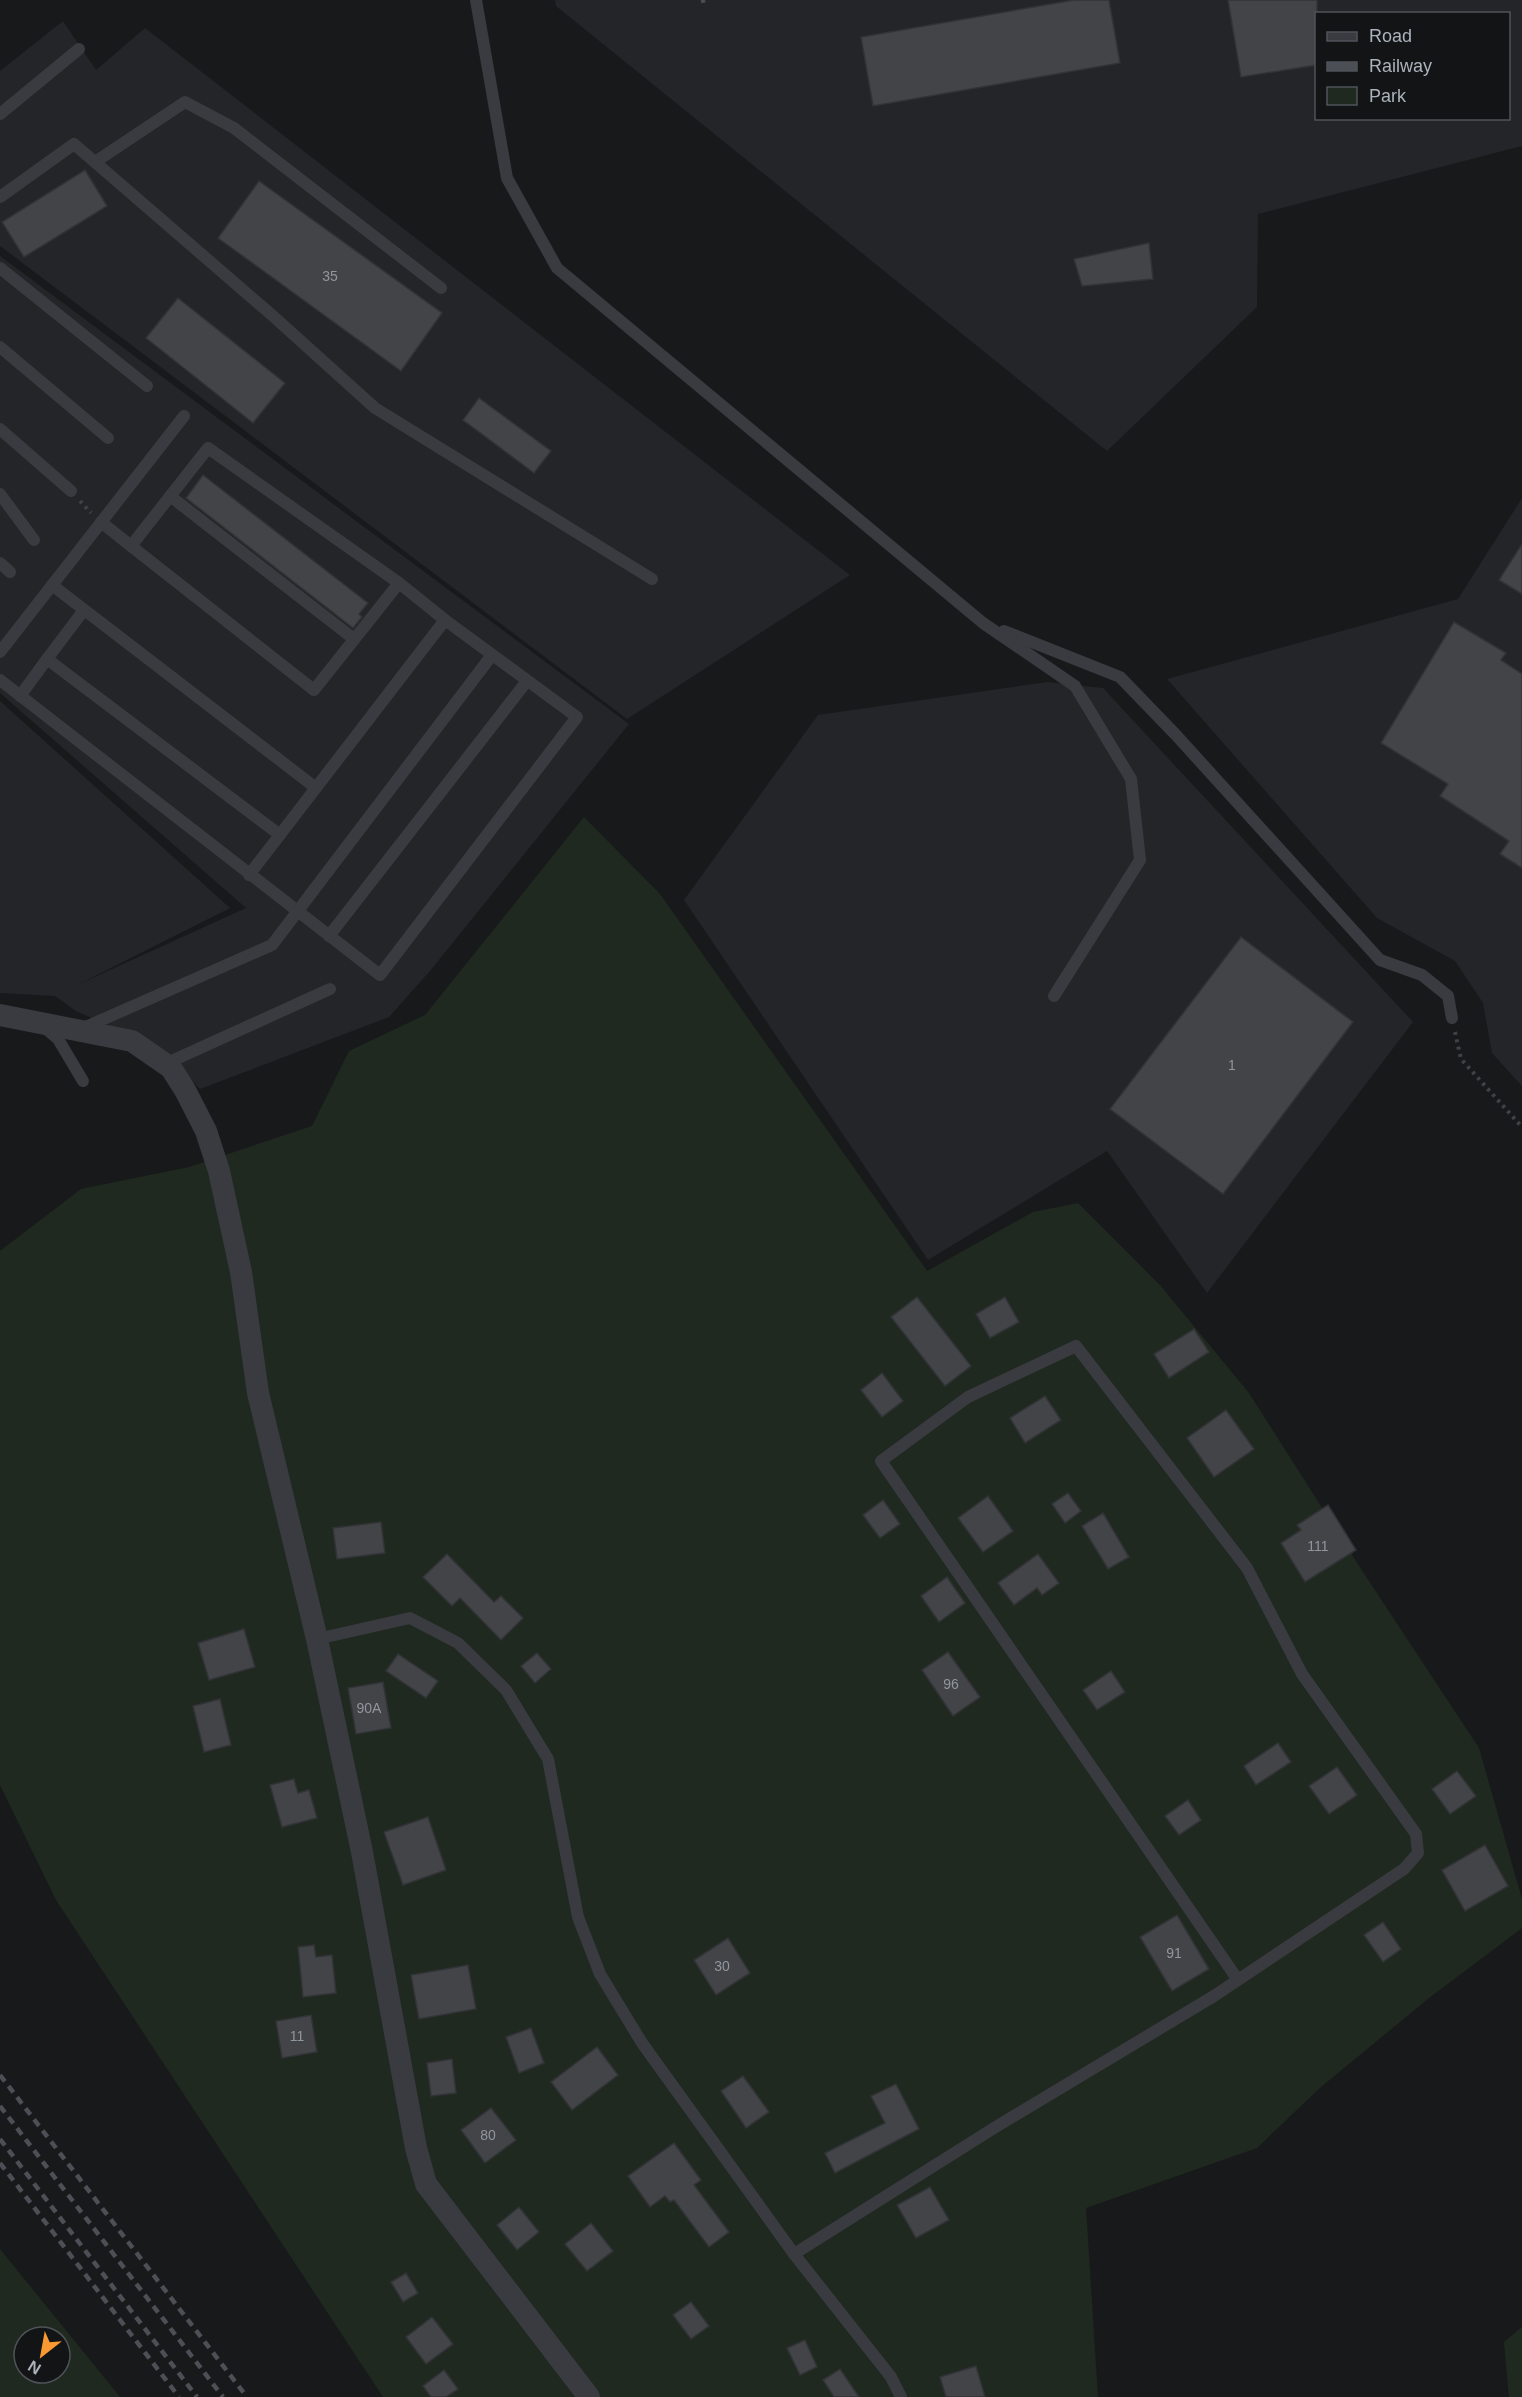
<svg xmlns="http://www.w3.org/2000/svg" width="1522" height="2397" font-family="Arial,sans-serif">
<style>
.built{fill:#242528;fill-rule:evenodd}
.green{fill:#202920;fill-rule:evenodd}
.building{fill:#424448;stroke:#323337;stroke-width:1.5}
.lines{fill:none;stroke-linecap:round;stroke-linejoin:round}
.path{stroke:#3f4247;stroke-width:4;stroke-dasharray:3 4.5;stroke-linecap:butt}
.service{stroke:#393b40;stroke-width:12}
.minor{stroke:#393b40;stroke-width:22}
.rail{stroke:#4c4f55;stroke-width:4.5;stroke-dasharray:8 6;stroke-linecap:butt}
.labels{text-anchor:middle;stroke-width:6;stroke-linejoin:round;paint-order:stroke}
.number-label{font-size:14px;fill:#90969e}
</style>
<rect width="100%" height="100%" fill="#18191b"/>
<g class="built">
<path d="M555,0h967v146l-264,68 -1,93 -150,144 -551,-445zM1316,14h192v104h-192z"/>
<polygon points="63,21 96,70 145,28 850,575 627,719 0,246 0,71"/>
<polygon points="0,256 629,724 430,971 389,1017 200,1089 175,1062 130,1035 76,1011 55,996 0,993 0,701 230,908 77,985 246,908 0,693"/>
<polygon points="1522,498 1522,1086 1492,1053 1483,1003 1455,961 1377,918 1167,679 1458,599"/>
<polygon points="1047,682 1103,688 1413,1022 1207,1293 1107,1151 928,1260 684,900 818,715"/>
</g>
<g class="green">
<polygon points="584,817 660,894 927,1271 1033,1212 1078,1203 1160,1285 1249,1393 1361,1569 1479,1748 1522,1899 1522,1928 1429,1998 1321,2087 1257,2148 1086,2208 1098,2397 383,2397 56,1900 0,1785 0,1251 81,1189 189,1167 312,1126 349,1051 425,1015"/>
<path d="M0,2249l120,148h-120zM24,2337h36v36h-36z"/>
<polygon points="1522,2327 1522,2397 1509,2397 1504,2342"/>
</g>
<g class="building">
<polygon points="1074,0 1109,0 1120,63 873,106 861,37"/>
<polygon points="1228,0 1317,0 1317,65 1241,77"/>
<polygon points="85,170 107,206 24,257 2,222"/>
<polygon points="259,181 442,313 401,371 218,238"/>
<polygon points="1149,243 1153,279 1082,286 1074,259"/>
<polygon points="178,298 285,383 253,423 146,338"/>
<polygon points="479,398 551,451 534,473 463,420"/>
<polygon points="203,475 368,603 359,614 362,617 353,628 186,498"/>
<polygon points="1522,544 1522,594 1499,580"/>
<polygon points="1454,622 1506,653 1501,660 1522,674 1522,868 1500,854 1509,841 1440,796 1448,784 1381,743"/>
<polygon points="1241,937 1353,1022 1223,1194 1110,1109"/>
<polygon points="917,1297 971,1366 945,1386 891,1317"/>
<polygon points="1005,1297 1019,1322 990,1338 976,1314"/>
<polygon points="1194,1329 1209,1352 1169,1378 1154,1354"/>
<polygon points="882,1373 903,1401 882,1417 861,1390"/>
<polygon points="1045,1396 1061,1420 1025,1443 1010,1418"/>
<polygon points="1226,1410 1254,1449 1214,1477 1187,1438"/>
<polygon points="1068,1493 1081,1511 1065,1523 1052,1504"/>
<polygon points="988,1496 1013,1531 983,1552 958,1518"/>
<polygon points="883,1500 900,1524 880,1538 863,1515"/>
<polygon points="1328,1505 1356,1550 1305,1582 1281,1543 1301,1530 1297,1525"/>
<polygon points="1103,1513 1129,1557 1108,1569 1082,1526"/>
<polygon points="381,1522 385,1553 337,1559 333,1528"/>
<polygon points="447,1554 494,1602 501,1596 523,1618 501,1640 460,1598 452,1606 423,1577"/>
<polygon points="1038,1554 1059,1583 1042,1595 1037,1588 1014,1605 998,1583"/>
<polygon points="947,1577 965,1603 939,1622 921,1596"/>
<polygon points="244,1629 255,1667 209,1680 198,1643"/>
<polygon points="948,1652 980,1697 953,1716 922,1670"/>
<polygon points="537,1653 551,1669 535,1683 521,1666"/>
<polygon points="398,1654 438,1681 426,1698 386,1671"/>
<polygon points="1111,1671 1125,1692 1097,1710 1083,1690"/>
<polygon points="383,1682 391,1728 356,1734 348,1688"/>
<polygon points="220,1699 231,1745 204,1752 193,1706"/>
<polygon points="1278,1743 1291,1762 1256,1785 1244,1766"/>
<polygon points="1337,1767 1357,1795 1329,1814 1309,1786"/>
<polygon points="1457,1771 1476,1796 1450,1814 1432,1789"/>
<polygon points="294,1779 298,1793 309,1790 317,1818 282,1827 270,1785"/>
<polygon points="1188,1800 1201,1820 1179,1835 1165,1816"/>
<polygon points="428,1817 446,1870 403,1885 384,1832"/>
<polygon points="1485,1845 1508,1886 1465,1911 1442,1870"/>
<polygon points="1177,1915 1209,1969 1172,1991 1140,1937"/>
<polygon points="1383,1922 1401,1949 1383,1962 1364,1935"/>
<polygon points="728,1938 750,1973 716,1995 694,1960"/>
<polygon points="314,1945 316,1957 332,1955 336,1993 303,1997 298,1947"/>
<polygon points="468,1965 476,2009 419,2019 411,1975"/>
<polygon points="311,2015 317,2052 282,2058 276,2021"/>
<polygon points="531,2028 544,2063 519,2073 506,2037"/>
<polygon points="597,2047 618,2075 572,2110 551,2082"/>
<polygon points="452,2059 456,2093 431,2096 427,2063"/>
<polygon points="743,2076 769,2112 746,2128 721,2091"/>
<polygon points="896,2084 919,2129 835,2173 825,2153 885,2123 871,2096"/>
<polygon points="491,2108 516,2140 485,2163 461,2130"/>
<polygon points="674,2143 701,2180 694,2185 729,2232 709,2247 674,2200 670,2202 665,2196 650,2207 628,2176"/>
<polygon points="930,2187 949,2220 916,2238 897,2205"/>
<polygon points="519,2207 539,2232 517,2250 497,2225"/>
<polygon points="591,2223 613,2251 587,2271 565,2244"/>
<polygon points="406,2273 418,2293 403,2302 391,2282"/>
<polygon points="691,2302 709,2326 691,2339 673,2315"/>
<polygon points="432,2317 453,2344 426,2364 406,2337"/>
<polygon points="805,2340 817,2367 800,2375 787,2348"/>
<polygon points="976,2366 985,2397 946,2397 940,2377"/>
<polygon points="840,2369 859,2397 834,2397 823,2380"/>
<polygon points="444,2370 458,2389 446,2397 431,2397 423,2386"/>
</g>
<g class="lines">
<g class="path">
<polyline points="80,501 91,513"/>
<polyline points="1455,1032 1461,1059 1522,1127"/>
</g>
<g class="service">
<polyline points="476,0 507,178 557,268 983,623 1075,686 1131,779 1140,860 1054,996"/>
<polyline points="0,114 79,49"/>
<polyline points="95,162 185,102 234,128 441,288"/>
<polyline points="0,197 74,144 273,316 375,408 652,579"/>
<polyline points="0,268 147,386"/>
<polyline points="0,347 108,438"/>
<polyline points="0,429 71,491"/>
<polyline points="0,494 34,540"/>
<polyline points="170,496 354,639"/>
<polyline points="101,522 131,546"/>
<polyline points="0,563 10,572"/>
<polyline points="399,583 314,690 131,546 208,448 399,583 445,620"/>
<polyline points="52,585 316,788"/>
<polyline points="84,610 47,659 280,835"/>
<polyline points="1004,631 1120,677 1176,735 1380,960 1422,975 1448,996 1452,1018"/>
<polyline points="0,652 184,416"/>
<polyline points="0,680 380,975 577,717 445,620 249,875"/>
<polyline points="20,696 47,659"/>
<polyline points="329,936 527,681"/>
<polyline points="44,1027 58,1039 83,1081"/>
<polyline points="81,1029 272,945 492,655"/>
<polyline points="165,1064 330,989"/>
<polyline points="317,1639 410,1618 458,1643 506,1690 548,1759 578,1917 600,1974 642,2043 794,2254 891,2377 901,2397"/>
<polyline points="794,2254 994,2128 1214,1996 1404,1869 1418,1853 1416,1834 1302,1674 1247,1568 1076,1346 968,1397 881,1461 1238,1980"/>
</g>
<polyline class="minor" points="0,1015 132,1041 171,1068 185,1090 206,1131 219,1171 241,1272 258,1393 317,1639 362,1852 416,2148 426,2184 589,2397"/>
<g class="rail">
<polyline points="701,1 705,0"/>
<polyline points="0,2075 247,2397"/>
<polyline points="0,2106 223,2397"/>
<polyline points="0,2139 197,2397"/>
<polyline points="0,2163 179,2397"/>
</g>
</g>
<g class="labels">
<g class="number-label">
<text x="330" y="281">35</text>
<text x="1232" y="1070">1</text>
<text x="1318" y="1551">111</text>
<text x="951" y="1689">96</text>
<text x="369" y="1713">90А</text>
<text x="1174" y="1958">91</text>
<text x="722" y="1971">30</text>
<text x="297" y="2041">11</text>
<text x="488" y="2140">80</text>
</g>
</g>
<rect x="1315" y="12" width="195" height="108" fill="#131416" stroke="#4f5358" stroke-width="1.5"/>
<rect x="1327" y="32" width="30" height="9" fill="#393b40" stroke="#4f5358" stroke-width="1.5"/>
<text x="1369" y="42" font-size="18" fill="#aab2bb">Road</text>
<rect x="1327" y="62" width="30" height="9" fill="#4c4f55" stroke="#4f5358" stroke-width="1.5"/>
<text x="1369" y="72" font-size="18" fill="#aab2bb">Railway</text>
<rect x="1327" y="87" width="30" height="18" fill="#202920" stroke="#4f5358" stroke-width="1.5"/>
<text x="1369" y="102" font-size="18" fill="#aab2bb">Park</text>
<g transform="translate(42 2355) rotate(211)"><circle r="28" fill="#131416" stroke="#4f5358" stroke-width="1.5"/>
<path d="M0-4.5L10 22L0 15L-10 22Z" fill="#f99932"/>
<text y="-9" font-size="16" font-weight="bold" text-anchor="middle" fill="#aab2bb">N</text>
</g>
</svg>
